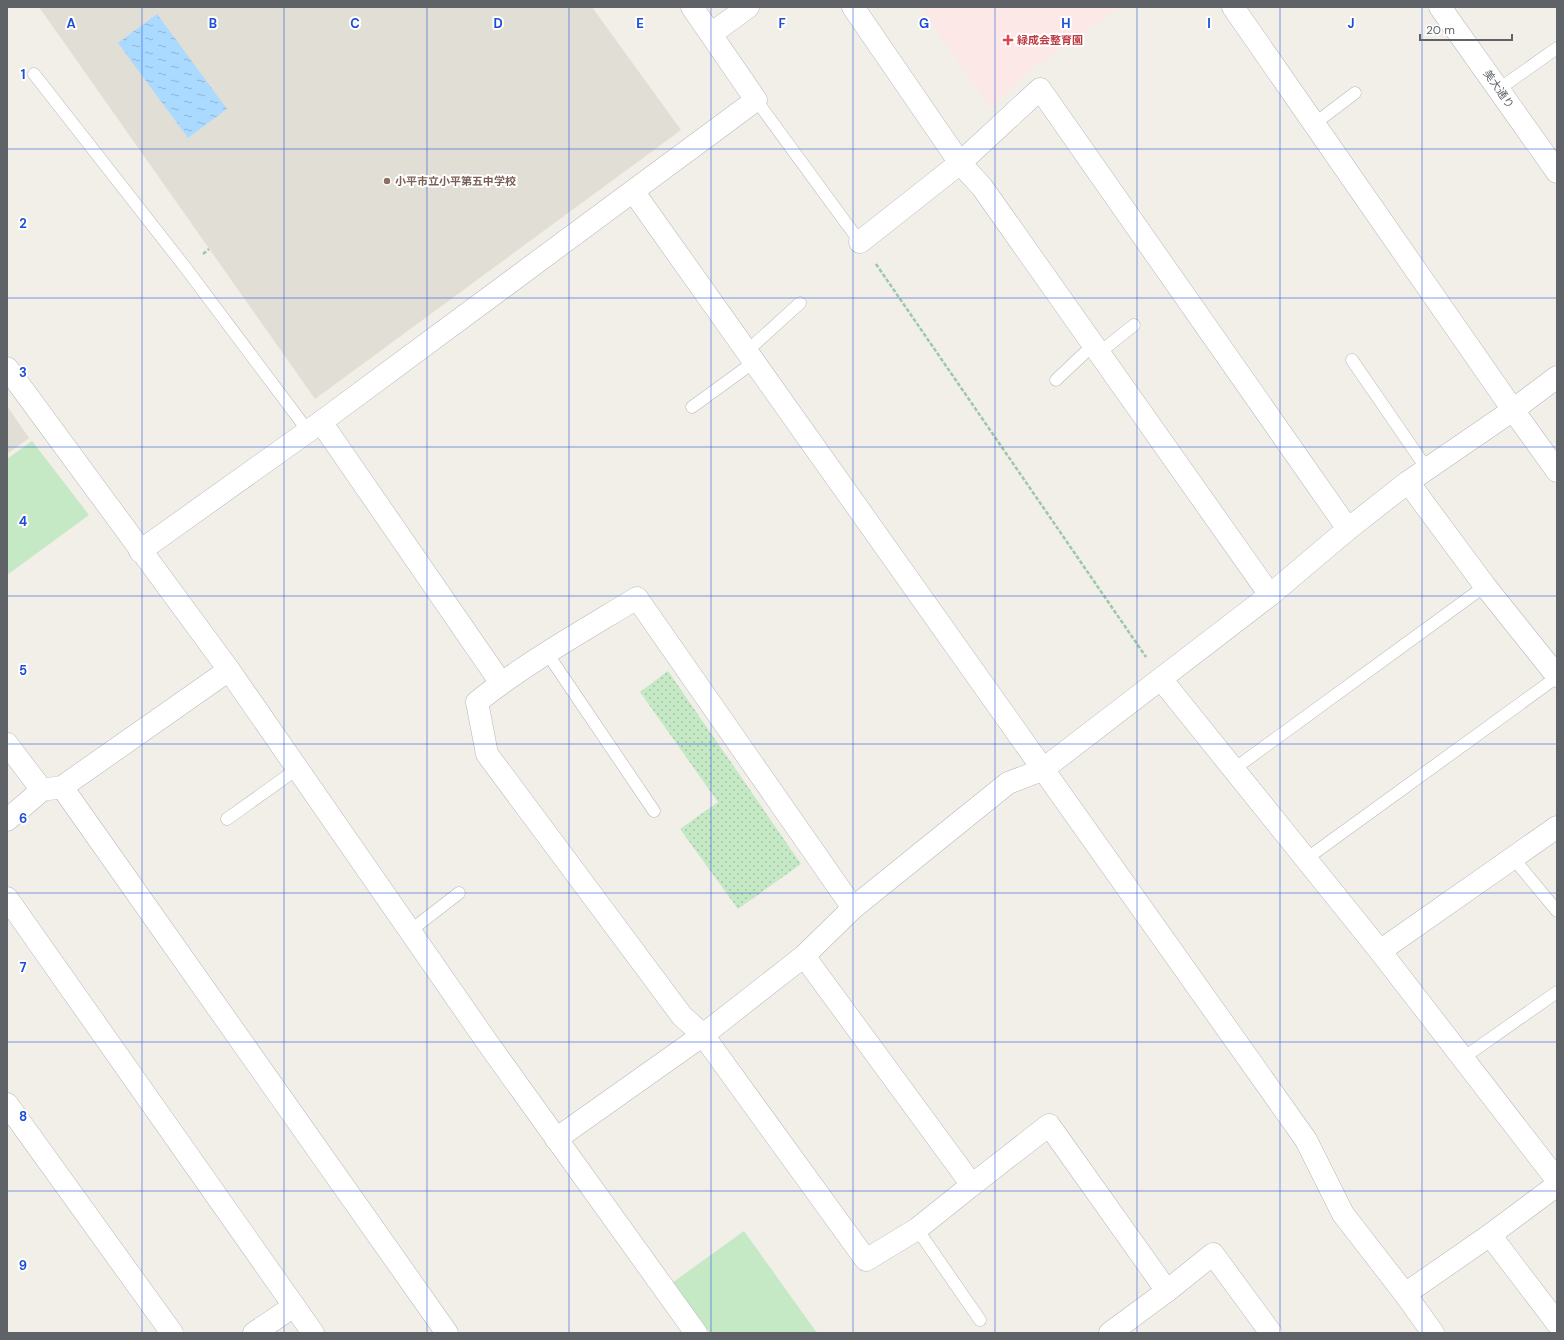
<svg xmlns="http://www.w3.org/2000/svg" width="1564" height="1340" font-family="'DM Sans','Noto Sans JP',sans-serif">
<style>
.education{fill:#e1ded6}
.medical{fill:#fce8e6}
.park{fill:url(#park-dots)}
.pitch{fill:#c5e8c5}
.water{fill:url(#water-ripples)}
.lines{fill:none;stroke-linecap:round;stroke-linejoin:round}
.lane-casing{stroke:#b5b8bc;stroke-width:13}
.street-casing{stroke:#b5b8bc;stroke-width:23}
.secondary-casing{stroke:#b6babf;stroke-width:23}
.path{stroke:#9cc7a9;stroke-width:2.5;stroke-dasharray:4 2;stroke-linecap:butt}
.lane{stroke:#fff;stroke-width:12}
.street{stroke:#fff;stroke-width:22}
.secondary{stroke:#fff;stroke-width:22}
.grid{fill:none;stroke:#1d4ed8;stroke-width:1;stroke-opacity:0.55}
.health-dot{fill:#e0444e;stroke:#fff;stroke-width:1.5}
.education-dot{fill:#8d6e63;stroke:#fff;stroke-width:1.5}
.labels{text-anchor:middle;stroke-width:4;stroke-linejoin:round;paint-order:stroke}
.health-label{font-size:11px;font-weight:bold;fill:#be3a42;stroke:#fff;text-anchor:start}
.street-label{font-size:11px;fill:#5f6368;stroke:#fff}
.education-label{font-size:11px;font-weight:bold;fill:#785e54;stroke:#fff;text-anchor:start}
.grid-label{font-size:13px;text-anchor:middle;font-weight:bold;fill:#1d4ed8;stroke:#fff;stroke-width:4;stroke-linejoin:round;paint-order:stroke}
</style>
<defs>
<pattern id="park-dots" width="8" height="8" patternUnits="userSpaceOnUse"><rect width="8" height="8" fill="#c5e8c5"/><path d="M2 2h.1M6 6h.1" fill="none" stroke="#a3c0a4" stroke-width="1.8" stroke-linecap="round"/></pattern>
<pattern id="water-ripples" width="26" height="14" patternUnits="userSpaceOnUse"><rect width="26" height="14" fill="#aadaff"/><path d="M2 4q2-2 4 0t4 0M15 11q2-2 4 0t4 0" fill="none" stroke="#8eb4d2"/></pattern>
</defs>
<rect width="100%" height="100%" fill="#f1efe8"/>
<g class="education">
<polygon points="39,7 592,7 681,130 315,399"/>
<polygon points="7,406 29,438 7,454"/>
</g>
<polygon class="medical" points="920,7 1121,7 1025,74 991,109"/>
<polygon class="park" points="668,671 801,864 738,909 680,829 718,802 640,692"/>
<g class="pitch">
<polygon points="32,441 89,515 7,575 7,459"/>
<polygon points="744,1231 817,1333 710,1333 672,1283"/>
</g>
<polygon class="water" points="157,14 227,109 188,138 118,43"/>
<g class="lines">
<g class="lane-casing">
<g id="lane">
<polyline points="34,74 185,267 308,431"/>
<polyline points="1499,89 1557,48"/>
<polyline points="756,100 860,242"/>
<polyline points="1314,124 1355,93"/>
<polyline points="746,352 800,303"/>
<polyline points="1099,353 1134,325"/>
<polyline points="1352,360 1427,469"/>
<polyline points="1056,380 1093,345"/>
<polyline points="692,407 754,362"/>
<polyline points="547,653 654,811"/>
<polyline points="1234,769 1485,586"/>
<polyline points="227,819 297,769"/>
<polyline points="1513,858 1557,911"/>
<polyline points="1306,859 1557,677"/>
<polyline points="410,931 459,893"/>
<polyline points="1463,1058 1557,992"/>
<polyline points="917,1229 980,1320"/>
</g>
</g>
<g class="street-casing">
<g id="street">
<polyline points="853,7 960,163 982,187 1270,595"/>
<polyline points="1233,7 1513,410 1557,471"/>
<polyline points="711,34 748,7"/>
<polyline points="633,191 1306,1140 1343,1214 1405,1294"/>
<polyline points="860,242 960,163 1040,89 1348,529"/>
<polyline points="7,368 229,670 487,1042 696,1333"/>
<polyline points="321,422 501,683"/>
<polyline points="1408,482 1485,586 1557,676"/>
<polyline points="140,551 321,422 756,100 692,7"/>
<polyline points="1161,679 1380,951 1557,1180"/>
<polyline points="7,744 42,790"/>
<polyline points="62,787 447,1333"/>
<polyline points="7,820 42,790 62,787 229,670"/>
<polyline points="7,898 313,1333"/>
<polyline points="1380,951 1557,827"/>
<path d="M804,956l168,229 -55,44 -51,31 -163,-225 -21,-19 -195,-262 -10,-52c50,-40 106,-71 160,-104l216,310"/>
<polyline points="7,1104 172,1333"/>
<polyline points="556,1139 703,1035 804,956 853,908 1008,783 1042,770 1270,595 1348,529 1408,482 1513,410 1557,377"/>
<polyline points="972,1185 1049,1125 1167,1291"/>
<polyline points="1490,1235 1557,1323"/>
<polyline points="254,1333 294,1306"/>
<polyline points="1110,1333 1167,1291 1213,1254 1271,1333"/>
<polyline points="1433,1333 1405,1294 1490,1235 1557,1185"/>
</g>
</g>
<g class="secondary-casing">
<polyline id="secondary" points="1440,7 1557,172"/>
</g>
<g class="path">
<polyline points="203,254 209,249"/>
<polyline points="876,264 1146,657"/>
</g>
<use href="#lane" class="lane"/>
<use href="#street" class="street"/>
<use href="#secondary" class="secondary"/>
</g>
<path class="grid" d="M142,7v1326M284,7v1326M427,7v1326M569,7v1326M711,7v1326M853,7v1326M995,7v1326M1137,7v1326M1280,7v1326M1422,7v1326M7,149h1550M7,298h1550M7,447h1550M7,596h1550M7,744h1550M7,893h1550M7,1042h1550M7,1191h1550"/>
<path class="health-dot" d="M1006 34h4v4h4v4h-4v4h-4v-4h-4v-4h4z"/>
<circle class="education-dot" cx="387" cy="181" r="4"/>
<g class="labels">
<g class="health-label">
<text x="1017" y="44">緑成会整育園</text>
</g>
<g class="street-label">
<text transform="translate(1499 89) rotate(55)" y="4">美大通り</text>
</g>
<g class="education-label">
<text x="395" y="185">小平市立小平第五中学校</text>
</g>
</g>
<g class="grid-label">
<text x="71" y="28">A</text>
<text x="213" y="28">B</text>
<text x="355" y="28">C</text>
<text x="498" y="28">D</text>
<text x="640" y="28">E</text>
<text x="782" y="28">F</text>
<text x="924" y="28">G</text>
<text x="1066" y="28">H</text>
<text x="1209" y="28">I</text>
<text x="1351" y="28">J</text>
<text x="23" y="79">1</text>
<text x="23" y="228">2</text>
<text x="23" y="377">3</text>
<text x="23" y="526">4</text>
<text x="23" y="675">5</text>
<text x="23" y="823">6</text>
<text x="23" y="972">7</text>
<text x="23" y="1121">8</text>
<text x="23" y="1270">9</text>
</g>
<rect width="1564" height="1340" fill="none" stroke="#5f6368" stroke-width="16"/>
<path d="M1420 34v6h92v-6" fill="none" stroke="#5f6368" stroke-width="2"/>
<text x="1426" y="34" font-size="12" fill="#5f6368" stroke="#ffffff" stroke-width="3" paint-order="stroke">20 m</text>
</svg>
